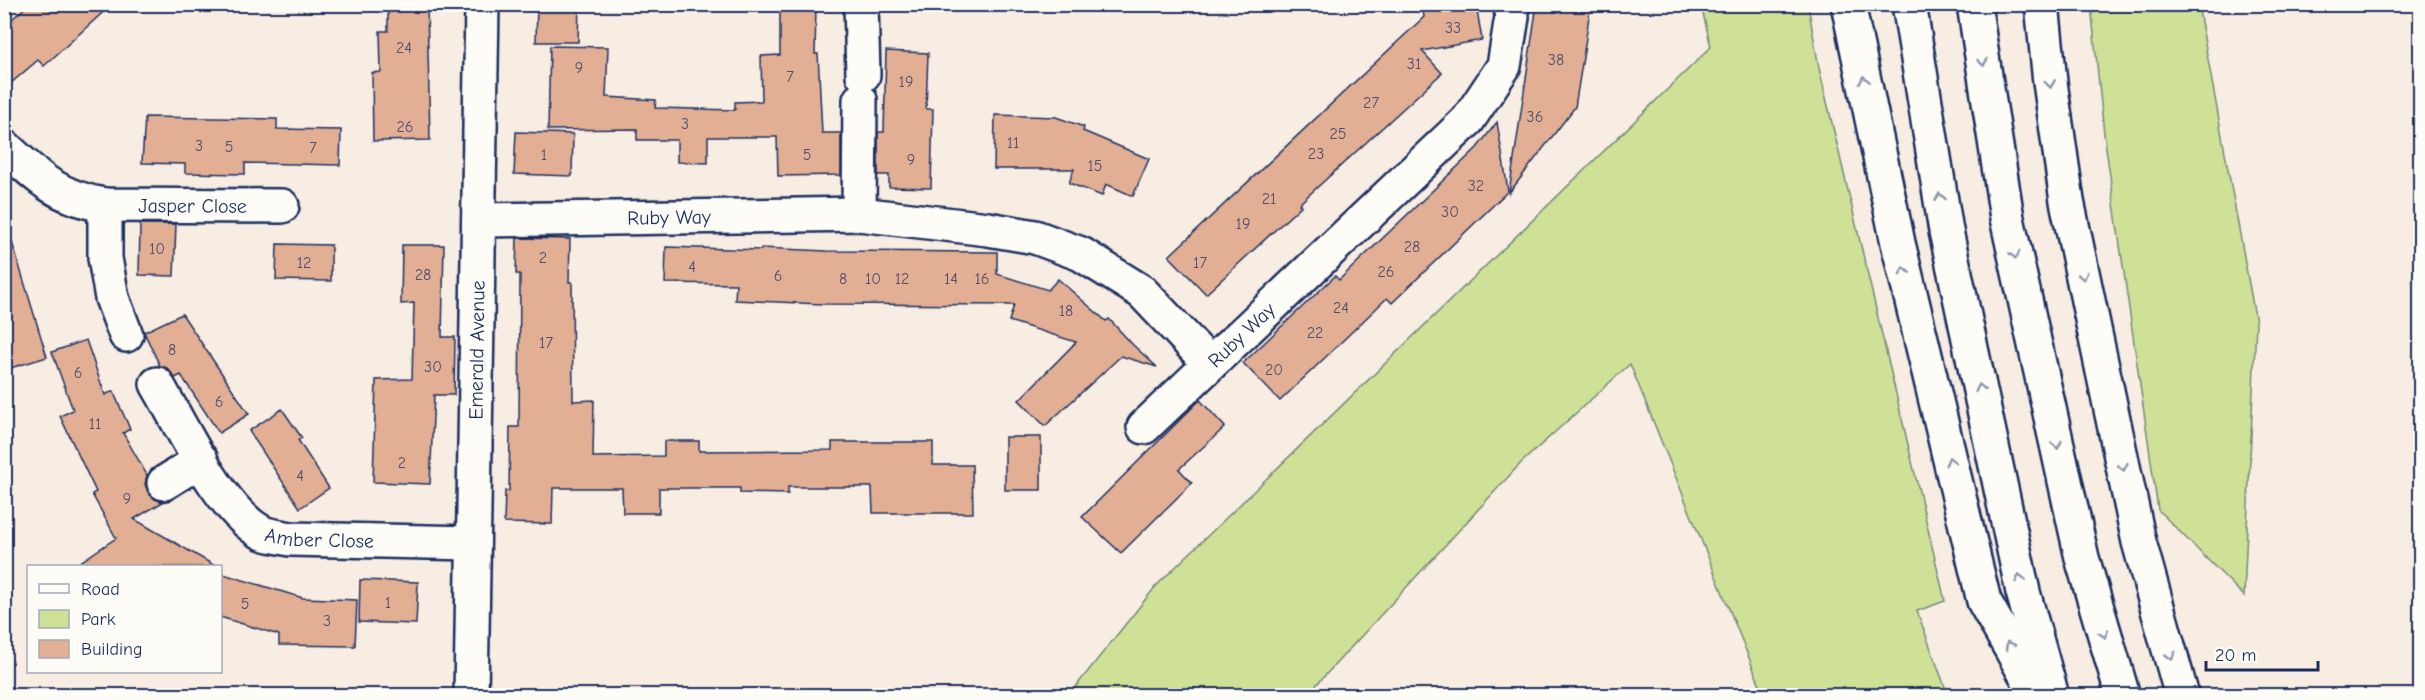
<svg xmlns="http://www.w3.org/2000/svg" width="2425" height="700" font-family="'Comic Neue',sans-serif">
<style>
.green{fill:#cee196;stroke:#74887a;stroke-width:1.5}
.building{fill:#e2af95;stroke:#1b2f5e;stroke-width:1.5}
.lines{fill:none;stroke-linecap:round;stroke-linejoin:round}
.minor-casing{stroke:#1b2f5e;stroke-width:38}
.trunk-casing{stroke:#1b2f5e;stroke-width:38}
.minor{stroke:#fdfcf7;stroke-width:33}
.trunk{stroke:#fdfcf7;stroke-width:33}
.oneway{stroke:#8c96aa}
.labels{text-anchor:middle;stroke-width:6;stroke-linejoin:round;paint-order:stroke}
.number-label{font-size:16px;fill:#4d4f6c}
.street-label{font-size:20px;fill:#1b2f5e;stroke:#fdfcf7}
</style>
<rect width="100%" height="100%" fill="#f8ede3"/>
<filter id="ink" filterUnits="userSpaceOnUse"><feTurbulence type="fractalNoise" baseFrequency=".0167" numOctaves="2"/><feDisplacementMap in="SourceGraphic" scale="12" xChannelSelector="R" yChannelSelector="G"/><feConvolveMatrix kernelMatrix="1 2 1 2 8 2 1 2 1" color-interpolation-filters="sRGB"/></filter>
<g filter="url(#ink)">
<g class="green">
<polygon points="1701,5 1808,5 1819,68 1945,601 1917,611 1948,695 1764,695 1630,364 1521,463 1307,695 1069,695 1156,586 1711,47"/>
<polygon points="2091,5 2198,5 2256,322 2244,596 2158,510 2104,134"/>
</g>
<g class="building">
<polygon points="29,4 112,4 44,66 38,60 4,89 4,26"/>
<polygon points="388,4 427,4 430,140 373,141 372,73 381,72 380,31 388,31"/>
<polygon points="537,4 579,4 578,42 536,42"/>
<polygon points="780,4 816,4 815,54 818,54 822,133 841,133 841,175 778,176 777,137 708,137 708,163 677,162 677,140 637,140 637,129 548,130 550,46 608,47 606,97 656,100 655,108 735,110 735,102 762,101 761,56 780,55"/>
<polygon points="1422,4 1476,4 1482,40 1422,51 1442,73 1299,204 1301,206 1206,294 1169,256 1424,17"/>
<polygon points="1537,4 1557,4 1590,9 1585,45 1575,107 1509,193"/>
<polygon points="886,51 928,53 926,109 933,109 931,188 889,187 889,175 878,175 878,132 884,132"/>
<polygon points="995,115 1056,117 1084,127 1083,131 1149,159 1133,196 1106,184 1102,196 1069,183 1074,169 994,169"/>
<polygon points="145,117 277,119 277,129 341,130 340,165 245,163 245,174 185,173 185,164 142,163"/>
<polygon points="1497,122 1508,191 1392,303 1387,298 1280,401 1243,363 1335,276 1339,280 1477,148"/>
<polygon points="516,132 573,134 572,176 514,174"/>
<polygon points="140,224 176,224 174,276 139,275"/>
<polygon points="517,238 570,239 569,282 572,282 573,401 594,400 593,457 664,456 664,441 699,441 699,451 832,450 832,442 933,442 933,465 972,465 973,513 873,513 872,487 788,487 788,494 740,493 740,488 659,488 659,513 623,513 622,488 553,488 552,524 504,523 505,491 509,491 510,427 519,427 520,274 516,274"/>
<polygon points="12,242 47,357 4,370 4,243"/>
<polygon points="277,244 331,245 331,281 276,280"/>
<polygon points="402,245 444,245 442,337 455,337 454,395 434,395 430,484 373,482 376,380 412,379 414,303 401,304"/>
<polygon points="666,247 761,250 761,248 826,251 997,252 997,274 1048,290 1058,279 1106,321 1109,319 1133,345 1157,367 1121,356 1045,426 1019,400 1076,342 1009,321 1014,305 822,304 735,300 736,284 665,283"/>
<polygon points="182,314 249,414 219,433 181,375 175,378 167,368 160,366 144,332"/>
<polygon points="86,340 105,395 113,391 130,429 123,433 147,475 145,484 148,492 155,499 163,502 134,519 217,567 73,567 116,538 92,494 96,492 60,416 73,410 52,352"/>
<polygon points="1200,400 1225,427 1179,469 1192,483 1121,553 1082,517"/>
<polygon points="282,409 302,438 298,440 329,488 300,508 249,431"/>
<rect x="1005" y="437" width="36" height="53"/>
<polygon points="220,573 303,598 357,600 355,646 279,645 279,635 220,617"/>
<polygon points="360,580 418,582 416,624 359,622"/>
</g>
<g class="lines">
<g class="minor-casing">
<g id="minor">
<polyline points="861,4 863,75"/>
<path id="s1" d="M4,146c33,31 54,52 101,59l177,1"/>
<polyline points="105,205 105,258 112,298 126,335"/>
<polyline points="859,214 860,100"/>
<path id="s2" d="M479,220l380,-6 129,15 47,8 46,17 61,38 68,72"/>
<path id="s3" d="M157,384c24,41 64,128 106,149 8,3 19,4 27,6l183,4"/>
<path id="s4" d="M1144,427l324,-307 36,-54 8,-49 -1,-13"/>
<polyline points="164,483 201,460"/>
<path id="s5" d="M471,696l11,-692"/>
</g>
</g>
<g class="trunk-casing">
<g id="trunk">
<polyline points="1848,4 1898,243 1984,601 2038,696"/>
<polyline points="1909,4 1946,231 2023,592 2052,696"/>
<polyline points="1974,4 2007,218 2082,558 2123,696"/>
<polyline points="2042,4 2050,82 2067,201 2139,542 2182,696"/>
</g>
</g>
<use href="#minor" class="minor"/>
<use href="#trunk" class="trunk"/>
</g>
<defs><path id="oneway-chevron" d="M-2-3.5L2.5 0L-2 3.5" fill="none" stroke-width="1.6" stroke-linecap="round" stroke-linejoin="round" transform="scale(1.5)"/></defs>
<g class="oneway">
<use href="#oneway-chevron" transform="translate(1983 62) rotate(81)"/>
<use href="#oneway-chevron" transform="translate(1864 80) rotate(-102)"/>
<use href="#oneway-chevron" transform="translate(2050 84) rotate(83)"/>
<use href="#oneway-chevron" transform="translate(1940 197) rotate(-99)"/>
<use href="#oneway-chevron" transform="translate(2015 255) rotate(78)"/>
<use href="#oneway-chevron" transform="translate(1904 271) rotate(-104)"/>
<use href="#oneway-chevron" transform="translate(2083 276) rotate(78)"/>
<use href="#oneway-chevron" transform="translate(1980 388) rotate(-102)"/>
<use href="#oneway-chevron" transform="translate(2057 445) rotate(78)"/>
<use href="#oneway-chevron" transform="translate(1950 461) rotate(-104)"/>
<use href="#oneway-chevron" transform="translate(2123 467) rotate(78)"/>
<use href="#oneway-chevron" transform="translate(2020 578) rotate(-102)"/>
<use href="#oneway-chevron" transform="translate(2104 634) rotate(73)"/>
<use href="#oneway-chevron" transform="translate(2009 645) rotate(-120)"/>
<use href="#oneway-chevron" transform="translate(2171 656) rotate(75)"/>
</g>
</g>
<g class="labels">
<g class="number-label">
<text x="1453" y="33">33</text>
<text x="404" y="53">24</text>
<text x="1556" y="65">38</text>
<text x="1414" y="69">31</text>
<text x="579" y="73">9</text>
<text x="790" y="82">7</text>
<text x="906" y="87">19</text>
<text x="1371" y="108">27</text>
<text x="1535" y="122">36</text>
<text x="685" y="129">3</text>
<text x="405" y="132">26</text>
<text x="1338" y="139">25</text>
<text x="1013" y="148">11</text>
<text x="199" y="151">3</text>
<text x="229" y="152">5</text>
<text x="313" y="153">7</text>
<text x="1316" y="159">23</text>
<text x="544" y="160">1</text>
<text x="807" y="160">5</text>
<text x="911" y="165">9</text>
<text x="1095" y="171">15</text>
<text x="1476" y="191">32</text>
<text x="1269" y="204">21</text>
<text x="1450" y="217">30</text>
<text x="1243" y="229">19</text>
<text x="1412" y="252">28</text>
<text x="157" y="254">10</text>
<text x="543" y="263">2</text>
<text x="304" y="268">12</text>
<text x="1200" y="268">17</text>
<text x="692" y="272">4</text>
<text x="1386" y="277">26</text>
<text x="423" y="280">28</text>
<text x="778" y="281">6</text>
<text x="843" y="284">8</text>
<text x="873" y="284">10</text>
<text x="902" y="284">12</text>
<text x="951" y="284">14</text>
<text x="982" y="284">16</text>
<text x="1341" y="313">24</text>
<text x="1066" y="316">18</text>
<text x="1315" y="338">22</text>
<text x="546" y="348">17</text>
<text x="172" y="355">8</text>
<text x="433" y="372">30</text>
<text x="1274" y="375">20</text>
<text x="78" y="378">6</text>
<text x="219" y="407">6</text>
<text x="95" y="429">11</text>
<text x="402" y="468">2</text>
<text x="300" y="481">4</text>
<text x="127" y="504">9</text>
<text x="388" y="608">1</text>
<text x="245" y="609">5</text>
<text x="327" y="626">3</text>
</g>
<g class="street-label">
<text dy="7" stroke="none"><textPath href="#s1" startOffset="207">Jasper Close</textPath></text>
<text dy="7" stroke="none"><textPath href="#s2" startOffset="190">Ruby Way</textPath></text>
<text dy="7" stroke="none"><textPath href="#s4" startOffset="134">Ruby Way</textPath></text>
<text dy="7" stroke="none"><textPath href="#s5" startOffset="346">Emerald Avenue</textPath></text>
<text dy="7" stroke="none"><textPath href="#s3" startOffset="242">Amber Close</textPath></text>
</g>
</g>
<rect width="2425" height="700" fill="none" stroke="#fdfcf7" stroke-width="24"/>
<rect x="12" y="12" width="2401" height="676" fill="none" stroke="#1b2f5e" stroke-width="2" filter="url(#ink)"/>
<rect x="27" y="565" width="195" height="108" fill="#fdfcf7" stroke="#a3aaba" stroke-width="1.5"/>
<rect x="39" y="584" width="30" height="9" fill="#fdfcf7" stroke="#a3aaba" stroke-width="1.5"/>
<text x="81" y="595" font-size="18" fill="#1b2f5e">Road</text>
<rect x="39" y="610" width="30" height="18" fill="#cee196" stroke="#a3aaba" stroke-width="1.5"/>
<text x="81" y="625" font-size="18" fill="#1b2f5e">Park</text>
<rect x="39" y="640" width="30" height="18" fill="#e2af95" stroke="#a3aaba" stroke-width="1.5"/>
<text x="81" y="655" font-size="18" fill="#1b2f5e">Building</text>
<path d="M2206 661v9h112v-9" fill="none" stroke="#1b2f5e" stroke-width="3"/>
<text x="2215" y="661" font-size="18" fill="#1b2f5e" stroke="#fdfcf7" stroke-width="4.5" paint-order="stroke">20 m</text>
</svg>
